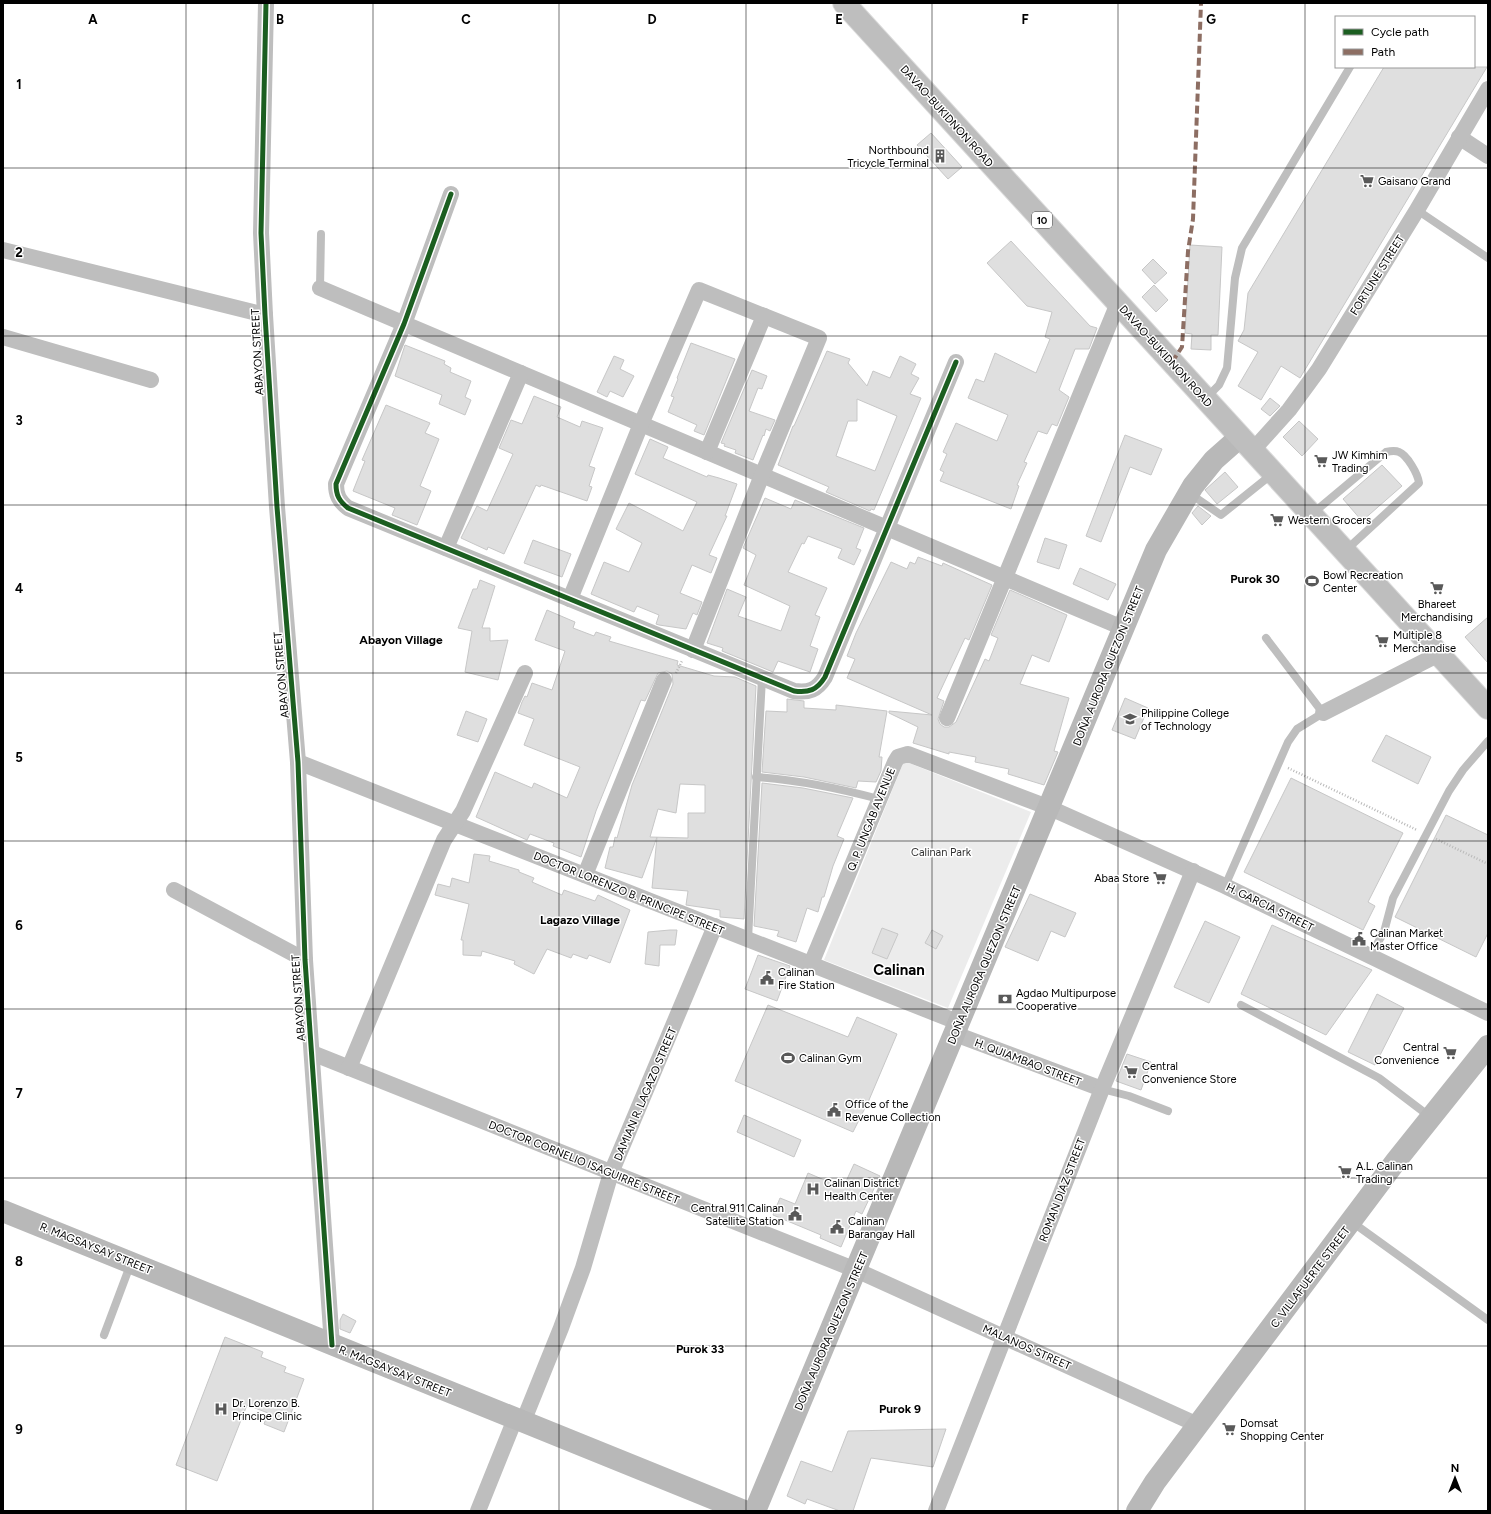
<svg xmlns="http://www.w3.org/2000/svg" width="1491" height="1514" font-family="Figtree,sans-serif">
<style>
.green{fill:#ececec}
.building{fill:#dfdfdf;stroke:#c7c7c7;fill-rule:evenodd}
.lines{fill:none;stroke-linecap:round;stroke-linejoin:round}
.highway-casing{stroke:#dbdbdb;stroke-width:24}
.path{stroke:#b9b9b9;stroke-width:2.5;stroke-dasharray:1 2;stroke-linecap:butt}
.lane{stroke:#bebebe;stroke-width:8}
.street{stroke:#bebebe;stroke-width:16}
.secondary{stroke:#b8b8b8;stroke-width:22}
.highway{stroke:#bebebe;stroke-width:22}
.quiet{stroke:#8d6e63;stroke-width:4;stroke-dasharray:8 4;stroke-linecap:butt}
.cycleway-casing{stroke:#fff;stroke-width:8}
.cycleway{stroke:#1b5e20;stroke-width:5}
.grid{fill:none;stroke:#000;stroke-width:1;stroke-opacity:0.55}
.labels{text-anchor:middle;stroke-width:3;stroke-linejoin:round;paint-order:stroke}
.shield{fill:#fff;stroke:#4c4c4c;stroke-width:1}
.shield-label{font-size:10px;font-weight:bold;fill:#000}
.street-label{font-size:11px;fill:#000;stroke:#fff}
.poi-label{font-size:11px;fill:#000;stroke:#fff;text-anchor:start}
.park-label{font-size:11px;fill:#333;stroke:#fff}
.neighbourhood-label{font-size:12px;font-weight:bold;fill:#000;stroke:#fff}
.district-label{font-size:15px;font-weight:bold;fill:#000;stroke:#fff}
.grid-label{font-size:13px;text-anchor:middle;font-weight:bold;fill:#000;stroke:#fff;stroke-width:3;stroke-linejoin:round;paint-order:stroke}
</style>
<rect width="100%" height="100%" fill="#fff"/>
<polygon class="green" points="904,761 1031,812 948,1008 824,960"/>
<g class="building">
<polygon points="1384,67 1487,67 1300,378 1281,366 1261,400 1238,386 1258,352 1238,341 1244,330 1248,293"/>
<polygon points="931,133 962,167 948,179 917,145"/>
<polygon points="1011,241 1090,326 1097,328 1089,349 1075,349 1059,390 1069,397 1057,426 1052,424 1047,434 1038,431 1024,462 1027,463 1017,485 1019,486 1011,509 940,481 944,472 940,470 947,454 943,452 956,423 997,441 1008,415 968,398 976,379 984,382 995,353 1036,373 1050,339 1045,337 1052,312 1027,306 987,263"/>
<polygon points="1190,245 1222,247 1218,335 1211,335 1211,350 1191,349 1192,334 1185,333"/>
<polygon points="1153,259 1167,273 1155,284 1142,270"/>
<polygon points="1154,285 1168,300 1156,312 1142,297"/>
<polygon points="691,343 735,359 704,435 694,431 697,425 668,412 674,397 671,396 678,379 677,378"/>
<polygon points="405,345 445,361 444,364 451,368 450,372 471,381 465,397 471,400 465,415 439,404 442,395 395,376"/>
<path d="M827,351l23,8 -2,4 19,23 6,-15 17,7 10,-22 16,8 -5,10 8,4 -9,16 11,4 -47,112 -3,-1 -1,2 -44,-19 3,-5 -51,-22 15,-39h1zM857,399l40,17 -22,55 -39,-15 12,-35h9z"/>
<polygon points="614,356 624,360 620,369 634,376 623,397 610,391 607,397 597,392"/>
<polygon points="752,370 767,376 762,389 758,388 749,411 775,420 770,431 766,429 764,436 763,435 753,460 735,453 736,450 724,446 725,444 721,443"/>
<polygon points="534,396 561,407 557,417 580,427 582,421 603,428 589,466 595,468 589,486 592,487 587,501 541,485 540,487 536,485 504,554 488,547 487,550 461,538 477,506 487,511 513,454 499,448 511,420 522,424"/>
<polygon points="1270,398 1280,406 1270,416 1261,409"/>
<polygon points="386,405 430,423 425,433 439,439 420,486 431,491 417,525 392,515 395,508 353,491 365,461 362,460"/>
<polygon points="1299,421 1318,439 1302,456 1283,437"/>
<polygon points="1125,435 1162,449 1151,475 1130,467 1101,542 1086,536"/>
<polygon points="650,439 668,447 663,458 707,477 708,475 719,478 737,484 725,516 727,516 709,555 717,558 711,573 692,565 680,593 702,602 697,615 693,613 686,629 659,625 656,624 659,615 637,606 634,612 591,594 604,562 629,572 642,543 616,529 629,503 683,531 697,502 635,474"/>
<polygon points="1382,465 1402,486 1362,521 1343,499"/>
<polygon points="1225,472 1238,487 1217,504 1205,490"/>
<polygon points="765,498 791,509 795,500 864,528 856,548 861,550 854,565 838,558 842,549 808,536 804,544 802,543 788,572 827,588 815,615 820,617 810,646 818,649 810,672 778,661 773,672 722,651 723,648 707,643 727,589 746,597 738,616 781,631 790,606 744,585 756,555 743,548"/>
<polygon points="1198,506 1211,516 1202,525 1192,513"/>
<polygon points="1045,538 1067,545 1059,569 1037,562"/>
<polygon points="533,540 571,554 562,577 524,563"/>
<polygon points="918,557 942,566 943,563 992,585 969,640 965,638 937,698 944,701 938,719 940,724 944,727 949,727 956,722 985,659 989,661 998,638 991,635 1010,590 1067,615 1049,662 1032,655 1020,684 1069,698 1054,751 1058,752 1044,785 1008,774 1009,769 975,762 976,757 949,752 949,754 913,743 918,727 889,713 889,711 932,715 847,678 855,659 847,656 856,633 891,562 907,569 910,562 915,564"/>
<polygon points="1080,568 1116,584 1108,600 1073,584"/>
<polygon points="480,580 495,586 482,628 490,628 490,641 508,640 498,680 465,672 472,631 458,628 473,589 477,589"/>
<path d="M547,610l28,12 -2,6 21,8 2,-4 15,5 -2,4 69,20 -1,4 37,11 21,1 21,9 -12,233 -24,-2v-7l-34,-5 2,-14 -36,-3 5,-51 -15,41 -37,-10 5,-21h3l2,-10 2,1 15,-53 41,-101 -1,-10 -5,-3 -9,2 -13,28 -4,-1 -45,111 -15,46 -28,-11 1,-3 -24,-9 -3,6 -51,-23 19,-45 37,16 2,-5 33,15 13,-31 -56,-22 10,-26 -16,-6 4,-11 3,-6 2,1 5,-14 20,7 13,-39 -30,-11zM680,784l25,1v28h-17v25l-38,-1 8,-28 18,4z"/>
<polygon points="1488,617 1488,663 1465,637"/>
<polygon points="1125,698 1148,708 1135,739 1112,730"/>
<polygon points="787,699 804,701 804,708 836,710 836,705 887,711 879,757 882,757 881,771 876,782 858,781 856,788 804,777 762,772 766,711 787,712"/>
<polygon points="466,711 487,719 478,742 457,735"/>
<polygon points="1386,735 1431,757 1418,784 1372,761"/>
<polygon points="1291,778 1403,833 1368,902 1375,906 1363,930 1244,872"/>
<polygon points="762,783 803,788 853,798 837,836 844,839 833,866 824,897 822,897 818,912 807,908 796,942 777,936 779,931 754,926"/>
<polygon points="1446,815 1488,835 1488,933 1476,957 1395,917"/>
<polygon points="474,854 490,856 489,861 519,870 519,872 534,878 532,882 562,895 564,890 595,901 598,895 630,910 610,963 589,955 587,959 573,954 571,958 547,949 534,974 514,964 515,961 482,951 481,956 463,955 463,940 461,940 469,904 435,895 438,884 450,887 452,878 469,883"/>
<polygon points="1030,894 1076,913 1065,937 1051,931 1038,961 1005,947"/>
<polygon points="1205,921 1240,937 1209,1003 1174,987"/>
<polygon points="1272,925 1372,970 1326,1035 1241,994"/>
<polygon points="882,928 898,934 887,959 872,953"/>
<polygon points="670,930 677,930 675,945 660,945 659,966 645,964 648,932"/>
<polygon points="932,930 943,936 936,949 925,943"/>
<polygon points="758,955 790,966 777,1001 745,989"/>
<polygon points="1377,994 1404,1008 1375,1065 1348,1052"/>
<polygon points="768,1005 848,1037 857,1017 897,1034 869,1100 853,1132 735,1081"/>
<polygon points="1127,1054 1151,1062 1141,1090 1116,1081"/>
<polygon points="744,1115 801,1140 794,1157 737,1132"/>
<polygon points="854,1164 880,1176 862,1214 856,1211 841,1247 820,1238 821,1235 773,1215 780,1198 795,1204 808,1173 843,1188"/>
<polygon points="343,1314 356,1321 350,1333 340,1329 340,1320"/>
<polygon points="225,1337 263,1352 261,1357 286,1367 284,1372 304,1379 284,1432 264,1424 268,1413 247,1405 217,1481 176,1465"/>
<polygon points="946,1429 933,1467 871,1458 853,1511 840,1511 807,1499 805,1504 787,1496 801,1461 832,1472 848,1431"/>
</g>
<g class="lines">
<g class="highway-casing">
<polyline id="highway" points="844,3 1488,708"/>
</g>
<g class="path">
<polyline points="676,673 682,661"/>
<polyline points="1288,768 1417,830"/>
<polyline points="1436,839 1488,864"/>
</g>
<g class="lane">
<polyline points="1417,210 1488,258"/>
<polyline points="320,288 321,234"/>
<polyline points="1206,398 1219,385 1227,368 1235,278 1242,248 1350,67"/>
<polyline points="1189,493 1221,515 1272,474"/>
<path d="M1312,514l74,-62c4,-1 9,-2 13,0 8,3 19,22 20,31l-74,68"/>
<path d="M756,777c44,3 82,11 123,22"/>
<polyline points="1225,886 1288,742 1297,729 1323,713 1266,638"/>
<polyline points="748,939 762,678"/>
<polyline points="1370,956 1384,932 1393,898 1449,791 1463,770 1488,741"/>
<polyline points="1241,1005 1379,1078 1429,1116"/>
<polyline points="1102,1089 1129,1096 1168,1111"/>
<polyline points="1352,1222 1488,1320"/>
<polyline points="104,1335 131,1263"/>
</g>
<g class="street">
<polyline points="266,3 261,233 265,315 277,507 298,762 305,960 332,1345"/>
<polyline points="1459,137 1488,156"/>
<path d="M451,194l-47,130 -68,160c0,11 3,17 12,24l446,183c15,2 23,-1 31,-14l131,-315"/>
<polyline points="3,250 265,315"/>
<polyline points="320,288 1123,628"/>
<polyline points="3,337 151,380"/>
<polyline points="1252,451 1289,410 1319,369 1417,210 1488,89"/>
<polyline points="707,452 764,316"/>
<polyline points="446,548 521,373"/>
<polyline points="570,599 641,424 699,290 819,338 762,475 693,650"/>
<polyline points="1323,713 1439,654"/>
<polyline points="947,718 1118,303"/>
<polyline points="298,762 960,1023"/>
<polyline points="585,875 664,680"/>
<polyline points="174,890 305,960"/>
<polyline points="811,964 895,762 898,757 908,754 1050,808 1225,886 1488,1013"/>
<polyline points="955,1034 1102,1089"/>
<polyline points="312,1053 856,1270 1198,1425"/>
<polyline points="349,1068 444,840 463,811 525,673"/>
<polyline points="523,1422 561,1328 583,1268 611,1173 715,926"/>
<polyline points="478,1511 515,1419"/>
<polyline points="936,1511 1102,1089 1193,871"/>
</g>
<g class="secondary">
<polyline points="3,1211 744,1511"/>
<polyline points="755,1511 1156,550 1193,486 1214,460 1240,437"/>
<polyline points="1137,1511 1155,1482 1396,1161 1488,1046"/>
</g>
<use href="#highway" class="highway"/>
<polyline class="quiet" points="1172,362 1182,347 1188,251 1193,219 1201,3"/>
<g class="cycleway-casing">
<g id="cycleway">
<polyline points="266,3 261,233 265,315 277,507 298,762 305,960 332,1345"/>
<path d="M451,194l-47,130 -68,160c0,11 3,17 12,24l446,183c15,2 23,-1 31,-14l131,-315"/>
</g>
</g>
<use href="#cycleway" class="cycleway"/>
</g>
<path class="grid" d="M186,3v1508M373,3v1508M559,3v1508M746,3v1508M932,3v1508M1118,3v1508M1305,3v1508M3,168h1485M3,336h1485M3,505h1485M3,673h1485M3,841h1485M3,1009h1485M3,1178h1485M3,1346h1485"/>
<defs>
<g id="building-bare" transform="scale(1.08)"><path d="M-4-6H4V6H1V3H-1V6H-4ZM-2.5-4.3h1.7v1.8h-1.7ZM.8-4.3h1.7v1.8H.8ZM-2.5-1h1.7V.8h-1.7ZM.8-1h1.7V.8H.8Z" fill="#595959" stroke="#fff" stroke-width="2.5" paint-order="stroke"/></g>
<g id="supermarket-bare" transform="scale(1.08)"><path d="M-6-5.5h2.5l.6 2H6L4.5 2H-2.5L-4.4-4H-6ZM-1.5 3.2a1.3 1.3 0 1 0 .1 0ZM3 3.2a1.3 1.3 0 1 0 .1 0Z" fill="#595959" stroke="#fff" stroke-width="2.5" paint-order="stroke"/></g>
<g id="stadium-bare" transform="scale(1.08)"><path d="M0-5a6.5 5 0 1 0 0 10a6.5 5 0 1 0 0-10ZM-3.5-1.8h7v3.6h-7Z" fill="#595959" stroke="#fff" stroke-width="2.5" paint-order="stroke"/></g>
<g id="university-bare" transform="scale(1.08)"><path d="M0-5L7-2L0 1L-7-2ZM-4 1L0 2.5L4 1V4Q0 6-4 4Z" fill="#595959" stroke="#fff" stroke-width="2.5" paint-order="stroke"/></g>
<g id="civic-bare" transform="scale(1.08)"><path d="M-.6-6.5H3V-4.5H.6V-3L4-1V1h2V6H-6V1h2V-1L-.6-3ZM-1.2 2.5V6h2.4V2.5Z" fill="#595959" stroke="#fff" stroke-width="2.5" paint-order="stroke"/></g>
<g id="bank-bare" transform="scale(1.08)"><path d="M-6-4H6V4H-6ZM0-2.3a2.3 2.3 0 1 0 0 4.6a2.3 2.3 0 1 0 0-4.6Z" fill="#595959" stroke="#fff" stroke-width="2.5" paint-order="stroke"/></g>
<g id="hospital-bare" transform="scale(1.08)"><path d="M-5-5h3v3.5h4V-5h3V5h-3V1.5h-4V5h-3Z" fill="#595959" stroke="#fff" stroke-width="2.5" paint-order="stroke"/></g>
</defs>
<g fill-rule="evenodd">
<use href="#building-bare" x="940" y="156"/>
<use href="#supermarket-bare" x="1367" y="181"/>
<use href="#supermarket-bare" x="1321" y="461"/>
<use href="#supermarket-bare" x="1277" y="520"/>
<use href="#stadium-bare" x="1312" y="581"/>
<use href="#supermarket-bare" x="1437" y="588"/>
<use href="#supermarket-bare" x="1382" y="641"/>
<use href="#university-bare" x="1130" y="719"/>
<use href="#supermarket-bare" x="1160" y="878"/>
<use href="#civic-bare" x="1359" y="939"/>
<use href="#civic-bare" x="767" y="978"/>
<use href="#bank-bare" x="1005" y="999"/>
<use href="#supermarket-bare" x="1450" y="1053"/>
<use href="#stadium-bare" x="788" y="1058"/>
<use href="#supermarket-bare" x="1131" y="1072"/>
<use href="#civic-bare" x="834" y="1110"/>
<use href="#supermarket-bare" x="1345" y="1172"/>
<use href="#hospital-bare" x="813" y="1189"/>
<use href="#civic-bare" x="795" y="1214"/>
<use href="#civic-bare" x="837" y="1227"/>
<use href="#hospital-bare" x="221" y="1409"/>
<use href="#supermarket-bare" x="1229" y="1429"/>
</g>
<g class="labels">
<rect class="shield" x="1032" y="212" width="20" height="16" rx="3"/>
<g class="shield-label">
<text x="1042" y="224">10</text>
</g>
<g class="street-label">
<text transform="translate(947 116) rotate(48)" y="4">DAVAO-BUKIDNON ROAD</text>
<text transform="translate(1377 275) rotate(-58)" y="4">FORTUNE STREET</text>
<text transform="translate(257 352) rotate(-93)" y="4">ABAYON STREET</text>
<text transform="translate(1166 356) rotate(48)" y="4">DAVAO-BUKIDNON ROAD</text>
<text transform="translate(1108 666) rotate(-68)" y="4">DOÑA AURORA QUEZON STREET</text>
<text transform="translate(281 675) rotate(-95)" y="4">ABAYON STREET</text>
<text transform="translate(871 819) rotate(-68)" y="4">Q. P. UNGAB AVENUE</text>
<text transform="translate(629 893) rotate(22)" y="4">DOCTOR LORENZO B. PRINCIPE STREET</text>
<text transform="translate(1270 907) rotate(26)" y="4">H. GARCIA STREET</text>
<text transform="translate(984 965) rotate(-67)" y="4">DOÑA AURORA QUEZON STREET</text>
<text transform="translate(298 998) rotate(-94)" y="4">ABAYON STREET</text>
<text transform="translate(1028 1062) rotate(21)" y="4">H. QUIAMBAO STREET</text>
<text transform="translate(645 1094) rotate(-67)" y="4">DAMIAN R. LAGAZO STREET</text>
<text transform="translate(584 1162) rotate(22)" y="4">DOCTOR CORNELIO ISAGUIRRE STREET</text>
<text transform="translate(1062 1190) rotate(-69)" y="4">ROMAN DIAZ STREET</text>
<text transform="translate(96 1248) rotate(22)" y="4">R. MAGSAYSAY STREET</text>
<text transform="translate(1310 1277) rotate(-53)" y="4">C. VILLAFUERTE STREET</text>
<text transform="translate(831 1331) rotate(-67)" y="4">DOÑA AURORA QUEZON STREET</text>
<text transform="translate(1027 1347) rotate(24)" y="4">MALANOS STREET</text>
<text transform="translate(395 1371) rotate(22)" y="4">R. MAGSAYSAY STREET</text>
</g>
<g class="poi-label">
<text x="929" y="154" text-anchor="end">Northbound<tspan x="929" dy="13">Tricycle Terminal</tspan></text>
<text x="1378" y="185">Gaisano Grand</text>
<text x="1332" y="459">JW Kimhim<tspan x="1332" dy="13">Trading</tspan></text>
<text x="1288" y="524">Western Grocers</text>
<text x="1323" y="579">Bowl Recreation<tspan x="1323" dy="13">Center</tspan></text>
<text x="1437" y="608" text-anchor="middle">Bhareet<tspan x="1437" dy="13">Merchandising</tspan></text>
<text x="1393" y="639">Multiple 8<tspan x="1393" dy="13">Merchandise</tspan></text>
<text x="1141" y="717">Philippine College<tspan x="1141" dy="13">of Technology</tspan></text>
<text x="1149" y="882" text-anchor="end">Abaa Store</text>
<text x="1370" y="937">Calinan Market<tspan x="1370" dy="13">Master Office</tspan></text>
<text x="778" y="976">Calinan<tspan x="778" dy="13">Fire Station</tspan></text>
<text x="1016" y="997">Agdao Multipurpose<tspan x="1016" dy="13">Cooperative</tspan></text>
<text x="1439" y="1051" text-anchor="end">Central<tspan x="1439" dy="13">Convenience</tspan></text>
<text x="799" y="1062">Calinan Gym</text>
<text x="1142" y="1070">Central<tspan x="1142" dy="13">Convenience Store</tspan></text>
<text x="845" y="1108">Office of the<tspan x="845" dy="13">Revenue Collection</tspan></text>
<text x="1356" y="1170">A.L. Calinan<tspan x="1356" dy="13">Trading</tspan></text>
<text x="824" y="1187">Calinan District<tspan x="824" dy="13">Health Center</tspan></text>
<text x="784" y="1212" text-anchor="end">Central 911 Calinan<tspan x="784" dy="13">Satellite Station</tspan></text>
<text x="848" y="1225">Calinan<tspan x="848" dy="13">Barangay Hall</tspan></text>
<text x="232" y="1407">Dr. Lorenzo B.<tspan x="232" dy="13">Principe Clinic</tspan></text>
<text x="1240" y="1427">Domsat<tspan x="1240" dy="13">Shopping Center</tspan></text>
</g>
<g class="park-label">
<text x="941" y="856">Calinan Park</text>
</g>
<g class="neighbourhood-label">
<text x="1255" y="583">Purok 30</text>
<text x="401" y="644">Abayon Village</text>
<text x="580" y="924">Lagazo Village</text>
<text x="700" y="1353">Purok 33</text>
<text x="900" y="1413">Purok 9</text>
</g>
<g class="district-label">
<text x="899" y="975">Calinan</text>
</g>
</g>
<g class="grid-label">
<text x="93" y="24">A</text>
<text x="280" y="24">B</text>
<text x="466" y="24">C</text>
<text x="652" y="24">D</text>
<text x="839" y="24">E</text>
<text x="1025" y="24">F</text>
<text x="1211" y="24">G</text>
<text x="19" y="89">1</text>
<text x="19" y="257">2</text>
<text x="19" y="425">3</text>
<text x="19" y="593">4</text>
<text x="19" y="762">5</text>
<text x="19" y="930">6</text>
<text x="19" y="1098">7</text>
<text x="19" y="1266">8</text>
<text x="19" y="1434">9</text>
</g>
<rect width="1491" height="1514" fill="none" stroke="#000000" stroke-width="8"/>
<rect x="1335" y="16" width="140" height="52" fill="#ffffff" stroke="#999999"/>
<rect x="1343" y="29" width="20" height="6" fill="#1b5e20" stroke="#999999"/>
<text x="1371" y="36" font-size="12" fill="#000000">Cycle path</text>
<rect x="1343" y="49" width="20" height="6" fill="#8d6e63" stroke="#999999"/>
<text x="1371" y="56" font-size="12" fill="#000000">Path</text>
<g transform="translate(1455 1478)" stroke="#ffffff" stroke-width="3" paint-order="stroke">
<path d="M0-3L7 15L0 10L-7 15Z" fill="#000000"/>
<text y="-6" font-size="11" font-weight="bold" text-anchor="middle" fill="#000000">N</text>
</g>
</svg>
